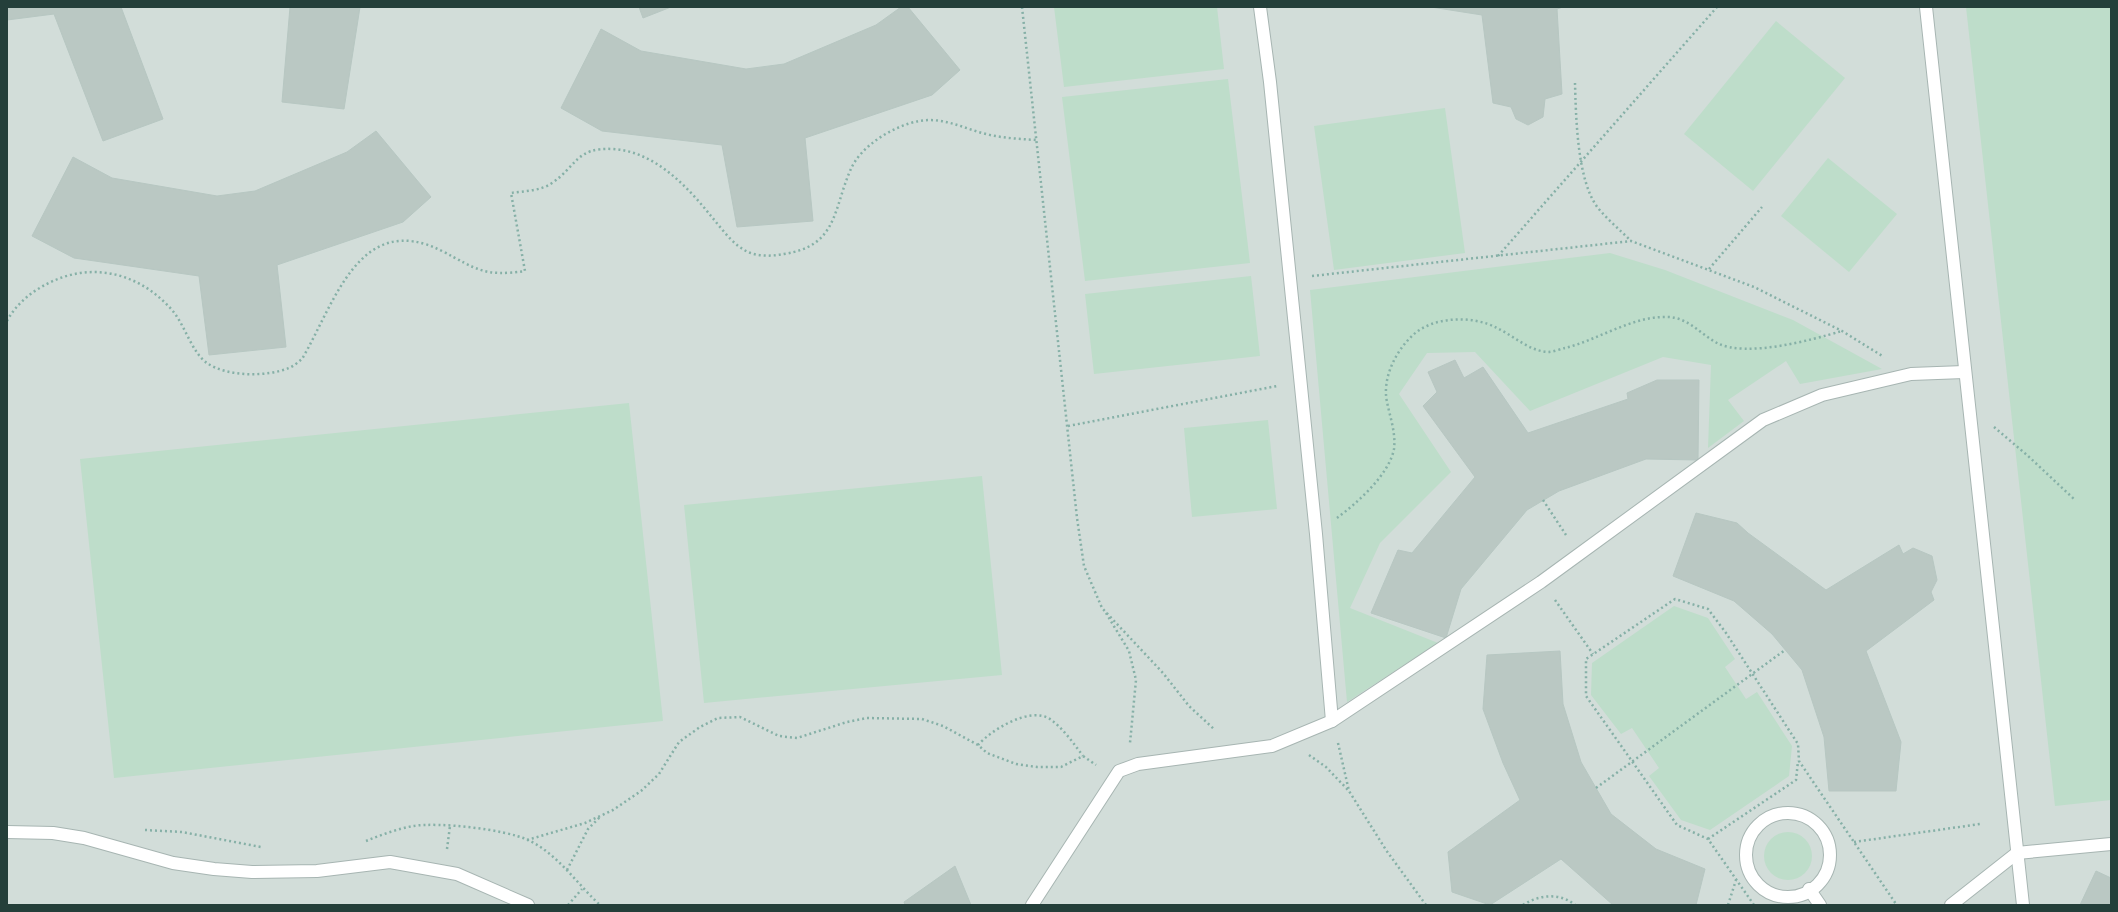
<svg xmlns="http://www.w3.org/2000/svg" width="2118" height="912" font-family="Jost,sans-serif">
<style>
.built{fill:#d2ddd9}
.green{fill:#beddca}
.building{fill:#bac8c3;stroke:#b7c7c2}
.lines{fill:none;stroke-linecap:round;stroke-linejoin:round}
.lane-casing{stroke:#a7b5b2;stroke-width:14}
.path{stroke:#86b0a7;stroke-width:2.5;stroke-dasharray:2 3;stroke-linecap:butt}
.lane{stroke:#fff;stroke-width:12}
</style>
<rect width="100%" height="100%" fill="#e4edea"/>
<rect class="built" x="7" y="7" width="2104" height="898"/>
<g class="green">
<polygon points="1054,7 1217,7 1224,69 1064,87"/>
<polygon points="1966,7 2111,7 2111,800 2055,806"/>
<polygon points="1776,21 1845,78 1753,191 1684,134"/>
<polygon points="1228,79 1250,263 1085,281 1062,97"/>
<polygon points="1445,108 1465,253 1334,270 1314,126"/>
<polygon points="1828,158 1897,214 1849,272 1781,216"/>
<polygon points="1610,253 1665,270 1793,320 1882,369 1800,384 1786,361 1728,400 1744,421 1708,448 1711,365 1663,357 1530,411 1475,352 1427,353 1399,394 1451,472 1380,543 1350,608 1438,643 1347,702 1310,290"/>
<polygon points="1251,276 1260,356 1094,374 1085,294"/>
<polygon points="629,403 663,721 114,778 80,459"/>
<polygon points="1268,420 1277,509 1192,517 1184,428"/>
<polygon points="982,476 1002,675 704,703 684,505"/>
<polygon points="1674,606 1708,618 1735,659 1725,667 1746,699 1757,692 1792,746 1789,776 1710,830 1681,820 1649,776 1659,768 1632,728 1621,734 1591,695 1592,663"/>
<circle cx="1788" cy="856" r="24"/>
</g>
<g class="building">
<polygon points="7,7 121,7 163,119 103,141 54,14 7,20"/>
<polygon points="290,7 360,7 344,109 282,102"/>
<polygon points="639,7 671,7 643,18"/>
<polygon points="901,7 908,7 960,70 932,95 805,138 813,221 737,227 722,145 602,131 561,108 601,29 641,51 746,69 784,64 876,25"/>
<polygon points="1431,7 1563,7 1557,9 1562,94 1545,99 1543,117 1528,125 1516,119 1511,107 1493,103 1482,15"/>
<polygon points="376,131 431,197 403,222 277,265 286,347 209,355 199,276 74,258 32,236 73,157 112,178 217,196 255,191 347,152"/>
<polygon points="1455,360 1464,378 1483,367 1528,433 1628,399 1627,393 1657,380 1699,380 1698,460 1646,459 1559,491 1527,510 1461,589 1446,638 1371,613 1398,550 1412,553 1475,477 1423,406 1437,392 1428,372"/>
<polygon points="1696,513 1737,523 1748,533 1826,590 1899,545 1903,554 1913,548 1932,556 1937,580 1931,592 1934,600 1866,651 1901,742 1896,791 1829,791 1824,737 1802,670 1772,634 1734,601 1673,576"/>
<polygon points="1560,651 1563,704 1581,762 1611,814 1656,849 1705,869 1696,905 1613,905 1561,859 1490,905 1452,892 1448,852 1520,800 1503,763 1483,709 1487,655"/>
<polygon points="955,866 971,905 905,905 904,902"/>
<polygon points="2096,871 2111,878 2111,905 2080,905"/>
</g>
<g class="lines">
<g class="lane-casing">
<g id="lane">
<polyline points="1260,7 1270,82 1316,534 1332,721"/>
<polyline points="1926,7 2023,905"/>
<circle cx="1788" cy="855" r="42"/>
<polyline points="7,832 53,833 84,838 173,863 214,869 252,872 317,871 390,862 457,874 528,905"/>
<polyline points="1809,889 1820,905"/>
<polyline points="1032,905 1119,771 1138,764 1272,746 1332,721 1541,582 1763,420 1822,395 1911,374 1964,372"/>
<polyline points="1951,905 2017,853 2111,844"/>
</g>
</g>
<g class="path">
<polyline points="1022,7 1077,518 1084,566 1102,608 1163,673 1189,706 1215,730"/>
<path d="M1575,83c1,34 2,98 23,125 10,12 22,22 33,33"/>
<polyline points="1498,256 1717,7"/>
<polyline points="1709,269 1762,207"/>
<polyline points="1312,276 1631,241 1754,287 1842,331 1884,357"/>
<path d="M7,321c7,-13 18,-24 31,-32 46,-29 98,-20 134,21 13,15 20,43 35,53 20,14 60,14 82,5 5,-2 9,-6 13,-9 32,-54 57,-150 140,-108 35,18 41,26 83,20l-14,-78c13,-2 30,-2 41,-10 24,-16 24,-36 60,-34 42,2 74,36 99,67 11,13 22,29 37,36 11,5 25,4 36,2 53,-8 49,-43 66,-83 10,-25 43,-45 69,-50 23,-4 42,6 63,12 18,5 37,6 55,7"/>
<polyline points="1068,426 1277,386"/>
<polyline points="1994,427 2027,455 2074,499"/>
<polyline points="1543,500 1566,535"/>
<path d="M1337,518c20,-15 52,-43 57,-69 2,-16 -4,-32 -7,-47 -5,-23 8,-50 25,-66 20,-20 61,-21 85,-8 17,8 32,23 51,24 5,0 12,-3 17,-4 33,-8 67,-32 102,-31 21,0 33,17 50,26 30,15 94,-3 125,-12"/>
<polyline points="1555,600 1593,654"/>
<polyline points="1106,613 1129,651 1136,680 1130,743"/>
<polyline points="1338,743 1349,791 1386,850 1426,905"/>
<path d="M978,745c13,-15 52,-39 72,-26 13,9 24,25 33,37"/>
<polyline points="1309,755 1326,767 1349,791"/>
<polyline points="1596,788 1785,650"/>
<polyline points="145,830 182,832 261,847"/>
<polyline points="1708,839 1796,780 1798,761"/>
<polyline points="527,840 585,823 613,810 641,791 659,774 679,742 700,727 718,718 740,717 779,736 797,738 847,722 867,718 922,719 943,726 978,745 987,753 1016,764 1037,767 1061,767 1083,756 1096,765"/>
<path d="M366,841c15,-6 31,-12 47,-15 26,-4 91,3 115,14 30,14 49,44 72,65"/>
<polyline points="1854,842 1980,824"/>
<polyline points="447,849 450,826"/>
<polyline points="567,870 588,829 600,817"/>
<polyline points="568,905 582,889"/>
<path d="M1523,905c15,-10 37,-13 52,0"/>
<polyline points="1728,905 1736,880"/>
<polyline points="1754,905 1708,839 1677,825 1586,696 1586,659 1675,599 1708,609 1726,633 1798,744 1799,761 1896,904"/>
</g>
<use href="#lane" class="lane"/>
</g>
<rect width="2118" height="912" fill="none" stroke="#243f3a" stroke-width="16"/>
</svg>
